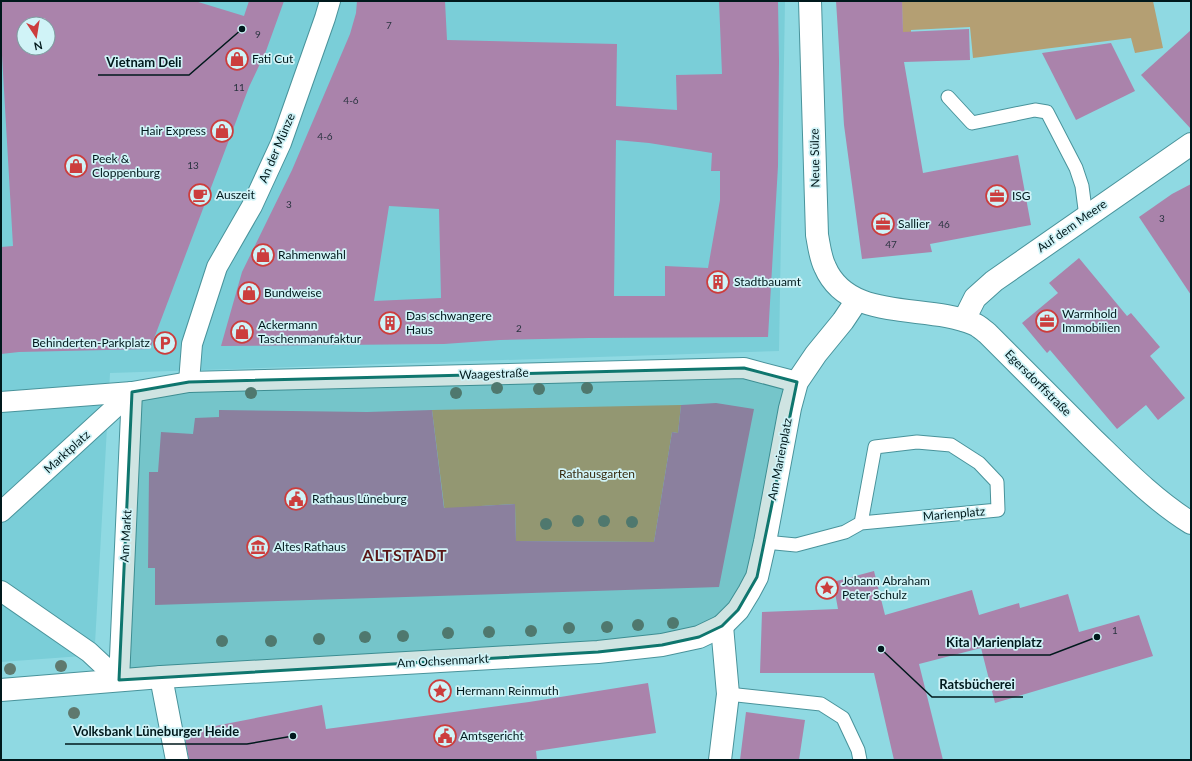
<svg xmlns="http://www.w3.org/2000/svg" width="1192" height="761" font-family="Lato,sans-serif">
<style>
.built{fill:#7aced8;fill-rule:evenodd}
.green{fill:#b49f73}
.building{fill:#aa83ab;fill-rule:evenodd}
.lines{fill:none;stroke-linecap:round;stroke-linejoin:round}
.service-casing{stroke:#49939b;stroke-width:15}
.pedestrian-casing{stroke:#49939b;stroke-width:22}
.minor-casing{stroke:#49939b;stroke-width:24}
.service{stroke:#fff;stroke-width:13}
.pedestrian{stroke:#fff;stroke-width:20}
.minor{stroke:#fff;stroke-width:22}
.tree{fill:#5f796e}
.marked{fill:#0f766e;fill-opacity:0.2;stroke:#0f766e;stroke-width:3;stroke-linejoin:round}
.labels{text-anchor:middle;stroke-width:3.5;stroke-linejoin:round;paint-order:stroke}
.number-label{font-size:10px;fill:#2a3440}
.poi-label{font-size:12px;fill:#00191c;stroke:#d0f3f7;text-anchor:start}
.street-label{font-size:12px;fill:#00191c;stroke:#d0f3f7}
.park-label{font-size:12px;fill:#372b0f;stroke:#d0f3f7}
.district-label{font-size:16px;font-weight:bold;letter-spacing:1px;fill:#5b1717;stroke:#d0f3f7}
.leader{fill:none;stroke:#00191c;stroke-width:1.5}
.callout-dot{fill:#00191c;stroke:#d0f3f7;stroke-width:1.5}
.callout-label{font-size:13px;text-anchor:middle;font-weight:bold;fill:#00191c;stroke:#d0f3f7;stroke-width:3.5;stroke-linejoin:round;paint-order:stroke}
</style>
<rect width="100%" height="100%" fill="#8fd9e2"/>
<path class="built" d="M1,1h784l-6,350 -669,22 -15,271 -6,8 -7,4 -81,6zM24,24h24v24h-24z"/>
<g class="green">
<polygon points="902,1 1153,1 1163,48 1135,53 1131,38 973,58 970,27 911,30 912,56 903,59"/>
<polygon points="681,405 678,433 672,432 654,542 516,541 515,504 481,506 481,527 447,529 432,410"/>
</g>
<g class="building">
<path d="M1,1h194l49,15 5,-15h35l-18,50 -17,36 -99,262 -131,3 -18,2v-107l12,-1 -12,-208zM24,24h24v24h-24z"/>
<path d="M357,1h88l2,39 170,4 -1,62 61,4 -1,-35 46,-1 -3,-73h59l1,60 -1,105 -10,171 -179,1 -89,2 -56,4 -223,2 21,-74 50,-102 58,-136 6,-21zM616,140l33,3 63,10 -1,18h9v29l-12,68 -43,-2v30h-51zM389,206l50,3 2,89 -67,3z"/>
<polygon points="836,1 902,1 903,32 969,29 970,60 904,62 923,173 1018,155 1031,225 930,244 932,252 862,259 844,125"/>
<polygon points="1191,30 1191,129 1141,75"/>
<polygon points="1111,43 1135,91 1076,120 1042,53"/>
<polygon points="1191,184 1191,295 1139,217 1172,194"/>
<polygon points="1079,258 1127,316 1131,313 1160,347 1150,356 1185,398 1158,420 1146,405 1117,429 1050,350 1047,353 1022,323 1058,293 1049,283"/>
<polygon points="716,403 754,409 719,587 155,605 155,568 148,568 149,472 158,472 161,432 193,434 195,418 219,417 219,410 367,412 432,410 444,508 515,504 516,541 654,542 672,432 678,433 681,405"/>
<polygon points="874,571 885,615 972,590 979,615 1019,603 1020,608 1068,594 1079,632 1139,615 1153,656 995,703 981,648 919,664 943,760 894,760 874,673 760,673 762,612 838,609 833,582"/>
<polygon points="648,683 656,733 536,751 537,760 189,760 184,732 322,705 326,729 529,702"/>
<polygon points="746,712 805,720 799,760 740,760"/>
</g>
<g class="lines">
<g class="service-casing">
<g id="service">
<polyline points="948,97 972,123 1035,110 1047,112 1076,168 1082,186 1086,217"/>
<polyline points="765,542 796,545 845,532 861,523 998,510 997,482 979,463 951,445 917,442 875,447 861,523"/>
<polyline points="728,694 821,704 843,718 858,750 860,760"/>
</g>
</g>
<g class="pedestrian-casing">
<g id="pedestrian">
<polyline points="189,382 192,344 217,267 252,206 281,143 325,18 330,1"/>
<polyline points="1,402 132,392 189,382 744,368 797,382"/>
<polyline points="1,512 132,392"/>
<polyline points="1,591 89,652 119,680"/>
<polyline points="119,680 132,392"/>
</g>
</g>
<g class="minor-casing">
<g id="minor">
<path d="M810,1l7,234c2,10 3,22 8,32 24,56 102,36 149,57 5,2 9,6 13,9 35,35 70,70 105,105 31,30 62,62 99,85"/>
<polyline points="964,320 975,298 994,281 1191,144"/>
<polyline points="161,677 177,760"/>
<polyline points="1,690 161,677 598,652 662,645 699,637 722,626 738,610 749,592 757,577 765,542 790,408 797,382 816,354 843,321 857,300"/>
<polyline points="720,760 728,694 722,626"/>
</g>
</g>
<use href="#service" class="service"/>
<use href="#pedestrian" class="pedestrian"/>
<use href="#minor" class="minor"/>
</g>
<g class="tree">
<circle cx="497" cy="388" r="6"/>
<circle cx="587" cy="388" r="6"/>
<circle cx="539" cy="389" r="6"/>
<circle cx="251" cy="393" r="6"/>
<circle cx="456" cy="393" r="6"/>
<circle cx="578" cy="521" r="6"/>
<circle cx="604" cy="521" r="6"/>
<circle cx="632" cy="522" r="6"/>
<circle cx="546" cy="524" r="6"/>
<circle cx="673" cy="623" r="6"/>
<circle cx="638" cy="625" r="6"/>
<circle cx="607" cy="627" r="6"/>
<circle cx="569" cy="628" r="6"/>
<circle cx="531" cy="631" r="6"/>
<circle cx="489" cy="632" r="6"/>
<circle cx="448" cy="633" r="6"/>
<circle cx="403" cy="636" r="6"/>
<circle cx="365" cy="637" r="6"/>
<circle cx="319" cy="639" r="6"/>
<circle cx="222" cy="641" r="6"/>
<circle cx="271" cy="641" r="6"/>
<circle cx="61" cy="666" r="6"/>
<circle cx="10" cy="669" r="6"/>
<circle cx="74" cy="713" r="6"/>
</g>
<path class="marked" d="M744,368l53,14 -40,195 -19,33 -16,16 -23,11 -37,8 -64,7 -479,28 13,-288 57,-10z"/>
<defs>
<g id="shop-ring" transform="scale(1.15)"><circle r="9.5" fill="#d0f3f7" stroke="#cc3d3d" stroke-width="1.5"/><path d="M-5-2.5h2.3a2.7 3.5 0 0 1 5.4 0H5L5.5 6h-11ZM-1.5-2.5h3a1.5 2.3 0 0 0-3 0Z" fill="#cc3d3d"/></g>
<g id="cafe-ring" transform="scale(1.15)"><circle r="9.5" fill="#d0f3f7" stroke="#cc3d3d" stroke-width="1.5"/><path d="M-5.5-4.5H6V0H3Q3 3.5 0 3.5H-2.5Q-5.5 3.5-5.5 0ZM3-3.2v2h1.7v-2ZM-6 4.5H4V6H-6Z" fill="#cc3d3d"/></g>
<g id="office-ring" transform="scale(1.15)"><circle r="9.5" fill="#d0f3f7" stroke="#cc3d3d" stroke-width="1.5"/><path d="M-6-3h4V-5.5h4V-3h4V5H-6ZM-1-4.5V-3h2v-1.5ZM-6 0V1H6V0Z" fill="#cc3d3d"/></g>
<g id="building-ring" transform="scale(1.15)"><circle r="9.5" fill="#d0f3f7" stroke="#cc3d3d" stroke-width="1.5"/><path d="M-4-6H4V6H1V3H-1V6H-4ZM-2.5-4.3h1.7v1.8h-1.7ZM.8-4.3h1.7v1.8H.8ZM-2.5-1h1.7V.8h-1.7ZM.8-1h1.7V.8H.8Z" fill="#cc3d3d"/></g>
<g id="parking-ring" transform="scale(1.15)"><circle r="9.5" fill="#d0f3f7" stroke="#cc3d3d" stroke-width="1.5"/><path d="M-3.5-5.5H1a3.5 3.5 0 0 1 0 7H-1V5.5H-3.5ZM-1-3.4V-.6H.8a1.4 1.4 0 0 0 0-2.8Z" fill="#cc3d3d"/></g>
<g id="civic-ring" transform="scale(1.15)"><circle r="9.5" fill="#d0f3f7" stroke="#cc3d3d" stroke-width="1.5"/><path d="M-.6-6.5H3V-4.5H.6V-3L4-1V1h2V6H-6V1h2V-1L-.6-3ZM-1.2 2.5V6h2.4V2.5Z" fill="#cc3d3d"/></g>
<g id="museum-ring" transform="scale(1.15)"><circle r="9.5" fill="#d0f3f7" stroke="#cc3d3d" stroke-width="1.5"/><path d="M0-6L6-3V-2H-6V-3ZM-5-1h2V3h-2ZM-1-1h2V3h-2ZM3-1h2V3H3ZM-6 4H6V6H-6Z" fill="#cc3d3d"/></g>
<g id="sight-ring" transform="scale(1.15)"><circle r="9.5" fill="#d0f3f7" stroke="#cc3d3d" stroke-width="1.5"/><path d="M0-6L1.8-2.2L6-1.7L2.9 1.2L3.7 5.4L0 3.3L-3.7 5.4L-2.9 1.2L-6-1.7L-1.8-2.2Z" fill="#cc3d3d"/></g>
</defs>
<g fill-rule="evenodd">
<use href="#shop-ring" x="237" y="59"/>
<use href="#shop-ring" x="222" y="131"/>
<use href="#shop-ring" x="76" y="166"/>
<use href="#cafe-ring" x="200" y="195"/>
<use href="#office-ring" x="997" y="196"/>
<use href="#office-ring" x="883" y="224"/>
<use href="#shop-ring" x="263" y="255"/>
<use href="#building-ring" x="718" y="282"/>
<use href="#shop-ring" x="249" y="293"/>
<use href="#office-ring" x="1047" y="321"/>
<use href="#building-ring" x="390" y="323"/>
<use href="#shop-ring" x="242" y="332"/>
<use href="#parking-ring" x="165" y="343"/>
<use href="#civic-ring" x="296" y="499"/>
<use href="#museum-ring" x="258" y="547"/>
<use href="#sight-ring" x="827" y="588"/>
<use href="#sight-ring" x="440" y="691"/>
<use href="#civic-ring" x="445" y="736"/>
</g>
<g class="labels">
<g class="number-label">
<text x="389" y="29">7</text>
<text x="258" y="38">9</text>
<text x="239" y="91">11</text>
<text x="351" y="104">4-6</text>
<text x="325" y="140">4-6</text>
<text x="193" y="169">13</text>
<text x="289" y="208">3</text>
<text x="1162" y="222">3</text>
<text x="944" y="228">46</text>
<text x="891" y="248">47</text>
<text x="519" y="332">2</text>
<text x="1115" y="634">1</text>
</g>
<g class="poi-label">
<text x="252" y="63">Fati Cut</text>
<text x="206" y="135" text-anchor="end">Hair Express</text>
<text x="92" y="163">Peek &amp;<tspan x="92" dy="14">Cloppenburg</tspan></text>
<text x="216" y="199">Auszeit</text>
<text x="1012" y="200">ISG</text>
<text x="898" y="228">Sallier</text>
<text x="278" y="259">Rahmenwahl</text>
<text x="734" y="286">Stadtbauamt</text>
<text x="264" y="297">Bundweise</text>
<text x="1062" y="318">Warmhold<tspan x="1062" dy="14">Immobilien</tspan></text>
<text x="406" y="320">Das schwangere<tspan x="406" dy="14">Haus</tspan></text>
<text x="258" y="329">Ackermann<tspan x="258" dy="14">Taschenmanufaktur</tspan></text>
<text x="150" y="347" text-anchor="end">Behinderten-Parkplatz</text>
<text x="312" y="503">Rathaus Lüneburg</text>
<text x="274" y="551">Altes Rathaus</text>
<text x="842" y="585">Johann Abraham<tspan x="842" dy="14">Peter Schulz</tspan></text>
<text x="456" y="695">Hermann Reinmuth</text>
<text x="460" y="740">Amtsgericht</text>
</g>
<g class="street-label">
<text transform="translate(277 148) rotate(-67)" y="4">An der Münze</text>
<text transform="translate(815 158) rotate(-91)" y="4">Neue Sülze</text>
<text transform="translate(1072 226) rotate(-35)" y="4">Auf dem Meere</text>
<text transform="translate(494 374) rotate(-2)" y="4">Waagestraße</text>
<text transform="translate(1038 383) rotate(45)" y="4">Egersdorffstraße</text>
<text transform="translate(67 452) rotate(-42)" y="4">Marktplatz</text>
<text transform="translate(780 459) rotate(-79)" y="4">Am Marienplatz</text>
<text transform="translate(954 514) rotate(-5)" y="4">Marienplatz</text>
<text transform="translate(126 536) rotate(-87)" y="4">Am Markt</text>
<text transform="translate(443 661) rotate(-3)" y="4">Am Ochsenmarkt</text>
</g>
<g class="park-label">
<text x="597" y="478">Rathausgarten</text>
</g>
<g class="district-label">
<text x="405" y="561">ALTSTADT</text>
</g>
</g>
<path class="leader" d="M242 29L189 75H98M1097 637L1050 655H938M881 649L932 697H1023M293 736L247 744H65"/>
<g class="callout-dot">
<circle cx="242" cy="29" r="4"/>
<circle cx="1097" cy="637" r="4"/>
<circle cx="881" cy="649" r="4"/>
<circle cx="293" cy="736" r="4"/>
</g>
<g class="callout-label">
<text x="144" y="67">Vietnam Deli</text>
<text x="994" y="647">Kita Marienplatz</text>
<text x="977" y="689">Ratsbücherei</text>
<text x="156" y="736">Volksbank Lüneburger Heide</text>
</g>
<rect width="1192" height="761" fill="none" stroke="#00191c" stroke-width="4"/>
<g transform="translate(36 36) rotate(168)"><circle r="19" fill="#d0f3f7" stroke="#7d9c9f"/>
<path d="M0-3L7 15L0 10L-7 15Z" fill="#cc3d3d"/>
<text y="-6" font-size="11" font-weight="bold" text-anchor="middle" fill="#00191c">N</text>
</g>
</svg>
